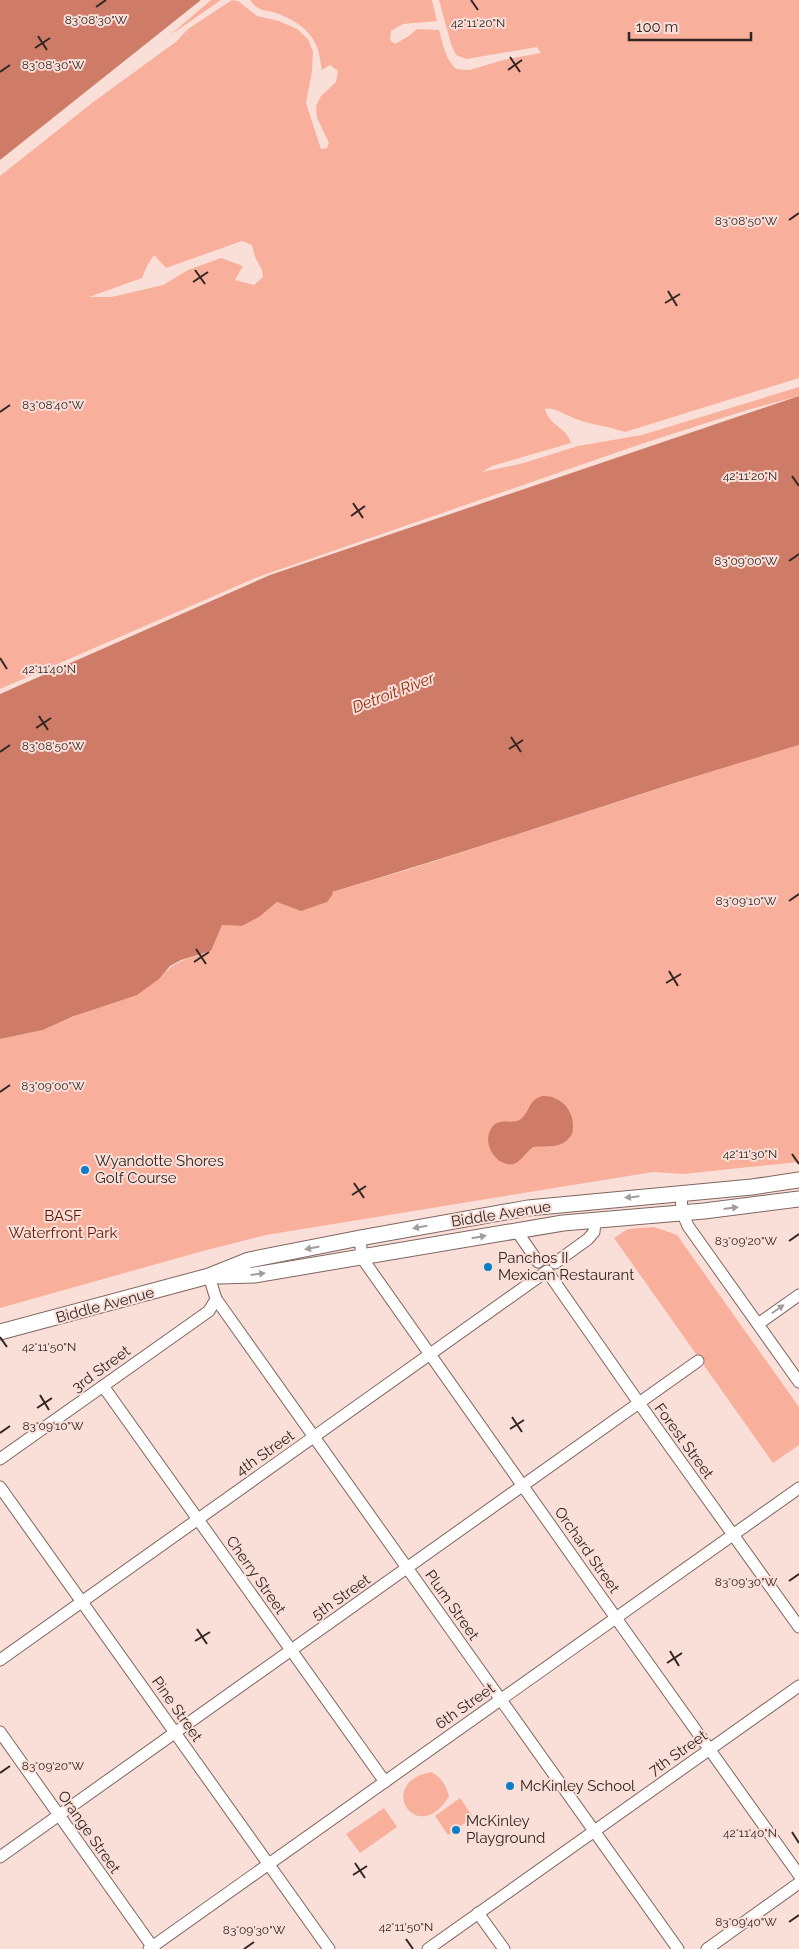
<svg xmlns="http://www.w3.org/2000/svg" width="799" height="1949" font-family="Raleway,sans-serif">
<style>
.green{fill:#f8b09d;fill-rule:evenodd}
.water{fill:#ce7c67}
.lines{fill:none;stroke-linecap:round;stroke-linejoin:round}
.minor-casing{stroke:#7e6660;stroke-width:13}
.major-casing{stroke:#7e6660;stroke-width:17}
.minor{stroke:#fff;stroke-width:11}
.major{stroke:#fff;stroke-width:15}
.oneway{fill:#a29d9c}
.ticks{fill:none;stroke:#302623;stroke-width:2}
.poi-dot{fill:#097fc8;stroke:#fadfd8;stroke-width:2}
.labels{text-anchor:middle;stroke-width:4;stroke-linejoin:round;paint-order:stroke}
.poi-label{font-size:15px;fill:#302623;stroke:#fadfd8;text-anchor:start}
.street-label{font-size:15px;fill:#302623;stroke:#fadfd8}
.park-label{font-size:15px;fill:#611703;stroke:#fadfd8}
.water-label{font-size:16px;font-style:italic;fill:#8e2c12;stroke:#fadfd8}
.ticks-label{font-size:12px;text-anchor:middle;fill:#302623;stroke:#fadfd8;stroke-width:4;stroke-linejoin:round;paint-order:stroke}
</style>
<rect width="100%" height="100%" fill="#fadfd8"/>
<g class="green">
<polygon points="211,0 221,0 169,36"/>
<path d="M232,0l6,1 19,15 22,5 18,8 11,10 5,13 -1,19 -6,32 15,46 6,-1 2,-5 -12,-25 -1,-12 5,-10 15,-14 2,-11 -8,-6 -8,5c-2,-8 -2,-16 -5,-23 -6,-17 -24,-28 -41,-34 -12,-4 -17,-1 -26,-13h182l5,21 -34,3 -12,7 -1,9 5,4 14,-8 8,-7 22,1c4,15 6,28 17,39l14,1 33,-10 38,-7 -4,-6 -71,12 -10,-4 -5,-11 -12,-44h360v378l-174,54c-20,-7 -38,-7 -58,-17 -8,-3 -13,-8 -22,-6 5,18 21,17 26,34l-79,23 -10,6 42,-9 54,-17 64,-11 157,-48v9l-55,15 -103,33 -383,133 -258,112v-513l92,-73 85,-62 11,-12zM242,241l10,4 3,12 7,13 1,7 -9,8 -19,-5 8,-14 -22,-8 -33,12 -25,15 -51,12h-23l53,-19 5,-12 7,-11 12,13z"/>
<path d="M799,745v417l-116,12 -30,-2 -387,63 -63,16 -203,57v-269l43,-9 116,-51c17,-20 29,-20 52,-28l11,-26 20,1 17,-9 18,-15 55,-10 75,-22 334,-108z"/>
<polygon points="654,1227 677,1235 799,1407 799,1445 773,1463 614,1238 628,1229"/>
<path d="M431,1772c10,5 15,13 18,24 -31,53 -75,-13 -18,-24z"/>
<polygon points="460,1798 473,1817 448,1835 435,1816"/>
<polygon points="384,1808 397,1827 360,1853 346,1834"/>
</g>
<g class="water">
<polygon points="0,0 201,0 0,160"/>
<path d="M799,396v349c-157,46 -310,101 -467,147l1,2 -6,8 -26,9 -24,-9 -18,15 -17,9 -20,-1 -11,26 -30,9 -11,6 -11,13 -22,16 -63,21 -31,14 -43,9v-345l270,-119z"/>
<path d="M542,1096c21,-1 35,18 30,38 -10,16 -23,11 -39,13 -7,5 -12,15 -20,17 -18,3 -31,-22 -22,-35 8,-14 22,-2 31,-11 9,-9 6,-17 20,-22z"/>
</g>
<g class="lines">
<g class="minor-casing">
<g id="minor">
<polyline points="681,1194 682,1212 688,1226 799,1382"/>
<polyline points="516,1230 538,1262"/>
<polyline points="360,1238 362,1258 623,1628 799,1875"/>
<polyline points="555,1263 588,1239 594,1232 595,1220"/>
<polyline points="209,1276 216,1299 678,1949"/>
<polyline points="758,1324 799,1295"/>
<polyline points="103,1386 385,1782"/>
<polyline points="0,1459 209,1311 216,1299"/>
<polyline points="0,1487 329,1949"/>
<polyline points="0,1660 547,1271 646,1413 799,1627"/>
<polyline points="0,1732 154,1949"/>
<polyline points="0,1857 698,1361"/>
<polyline points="478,1913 504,1949"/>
<polyline points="149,1949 799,1488"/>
<polyline points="428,1949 799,1686"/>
<polyline points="707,1949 799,1883"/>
</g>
</g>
<g class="major-casing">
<g id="major">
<polyline points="219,1276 254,1275 563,1223 704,1211 799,1199"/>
<polyline points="0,1332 209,1276 249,1260 360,1238 528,1208 752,1187 799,1180"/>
</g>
</g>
<use href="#minor" class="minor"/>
<use href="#major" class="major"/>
</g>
<defs><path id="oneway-solid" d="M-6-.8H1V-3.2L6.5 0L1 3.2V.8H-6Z" transform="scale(1.25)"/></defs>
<g class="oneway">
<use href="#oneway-solid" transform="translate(632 1197) rotate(174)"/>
<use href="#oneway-solid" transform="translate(731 1208) rotate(-7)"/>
<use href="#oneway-solid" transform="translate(420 1227) rotate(170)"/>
<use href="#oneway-solid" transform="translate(479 1237) rotate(-10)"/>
<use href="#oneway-solid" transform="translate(312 1248) rotate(169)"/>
<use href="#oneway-solid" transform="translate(258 1274) rotate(-7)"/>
<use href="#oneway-solid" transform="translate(778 1309) rotate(-35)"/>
</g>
<path class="ticks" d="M471,0l7,10M96,7l10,-7M38,36l9,14M35,48l15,-10M510,57l10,15M508,70l14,-10M0,72l10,-7M789,220l10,-7M195,270l10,14M193,282l15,-10M668,291l9,15M665,303l15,-9M0,412l10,-7M792,476l7,10M353,503l10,15M351,516l14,-10M789,561l10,-7M0,658l7,11M39,716l9,14M36,728l15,-10M511,737l10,15M509,749l14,-9M0,752l10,-7M789,901l10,-7M196,949l10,15M194,962l15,-10M669,971l9,15M666,983l15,-9M0,1092l10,-7M792,1154l7,10M354,1183l10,15M352,1195l14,-9M789,1241l10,-7M0,1337l7,10M40,1395l9,15M37,1408l15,-10M512,1417l10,15M510,1429l14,-9M0,1433l10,-7M789,1581l10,-7M197,1629l10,15M195,1641l15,-9M670,1651l9,15M667,1663l15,-10M0,1773l10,-7M792,1832l7,11M355,1863l10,15M353,1875l14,-9M789,1922l10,-7M406,1939l7,10M244,1949l10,-7"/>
<g class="poi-dot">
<circle cx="85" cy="1170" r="5"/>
<circle cx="488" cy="1267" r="5"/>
<circle cx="510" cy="1786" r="5"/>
<circle cx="456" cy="1830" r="5"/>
</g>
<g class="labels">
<g class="poi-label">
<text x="95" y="1166">Wyandotte Shores<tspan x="95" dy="17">Golf Course</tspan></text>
<text x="498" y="1263">Panchos II<tspan x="498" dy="17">Mexican Restaurant</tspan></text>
<text x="520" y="1791">McKinley School</text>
<text x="466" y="1826">McKinley<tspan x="466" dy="17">Playground</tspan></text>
</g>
<g class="street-label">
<text transform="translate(501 1214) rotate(-9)" y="5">Biddle Avenue</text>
<text transform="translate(105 1305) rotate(-15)" y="5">Biddle Avenue</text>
<text transform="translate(101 1369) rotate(-36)" y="5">3rd Street</text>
<text transform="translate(684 1441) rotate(54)" y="5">Forest Street</text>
<text transform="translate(265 1453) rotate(-35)" y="5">4th Street</text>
<text transform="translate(587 1550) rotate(55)" y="5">Orchard Street</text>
<text transform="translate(256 1575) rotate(55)" y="5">Cherry Street</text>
<text transform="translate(341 1597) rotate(-35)" y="5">5th Street</text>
<text transform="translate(452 1605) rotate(55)" y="5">Plum Street</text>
<text transform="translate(465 1706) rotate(-35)" y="5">6th Street</text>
<text transform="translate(177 1709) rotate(55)" y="5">Pine Street</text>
<text transform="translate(678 1753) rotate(-35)" y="5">7th Street</text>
<text transform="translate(89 1832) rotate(55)" y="5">Orange Street</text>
</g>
<g class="park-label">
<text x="63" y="1221">BASF<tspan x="63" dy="17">Waterfront Park</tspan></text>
</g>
<g class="water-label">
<text transform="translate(393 692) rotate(-21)" y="6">Detroit River</text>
</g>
</g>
<g class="ticks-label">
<text x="96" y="24">83°08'30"W</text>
<text x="478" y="27">42°11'20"N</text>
<text x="53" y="69">83°08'30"W</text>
<text x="746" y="225">83°08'50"W</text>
<text x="53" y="409">83°08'40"W</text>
<text x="750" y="480">42°11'20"N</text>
<text x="746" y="565">83°09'00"W</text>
<text x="49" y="673">42°11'40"N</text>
<text x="53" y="750">83°08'50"W</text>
<text x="746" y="905">83°09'10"W</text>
<text x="53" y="1090">83°09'00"W</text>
<text x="750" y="1158">42°11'30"N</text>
<text x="746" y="1245">83°09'20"W</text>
<text x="49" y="1351">42°11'50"N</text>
<text x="53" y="1430">83°09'10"W</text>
<text x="746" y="1586">83°09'30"W</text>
<text x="53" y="1770">83°09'20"W</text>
<text x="750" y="1837">42°11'40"N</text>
<text x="746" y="1926">83°09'40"W</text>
<text x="406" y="1931">42°11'50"N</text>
<text x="254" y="1934">83°09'30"W</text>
</g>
<path d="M629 32v8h122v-8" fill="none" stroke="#302623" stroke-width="2.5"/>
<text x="636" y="32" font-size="15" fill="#302623" stroke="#fadfd8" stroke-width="4" paint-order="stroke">100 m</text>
</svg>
